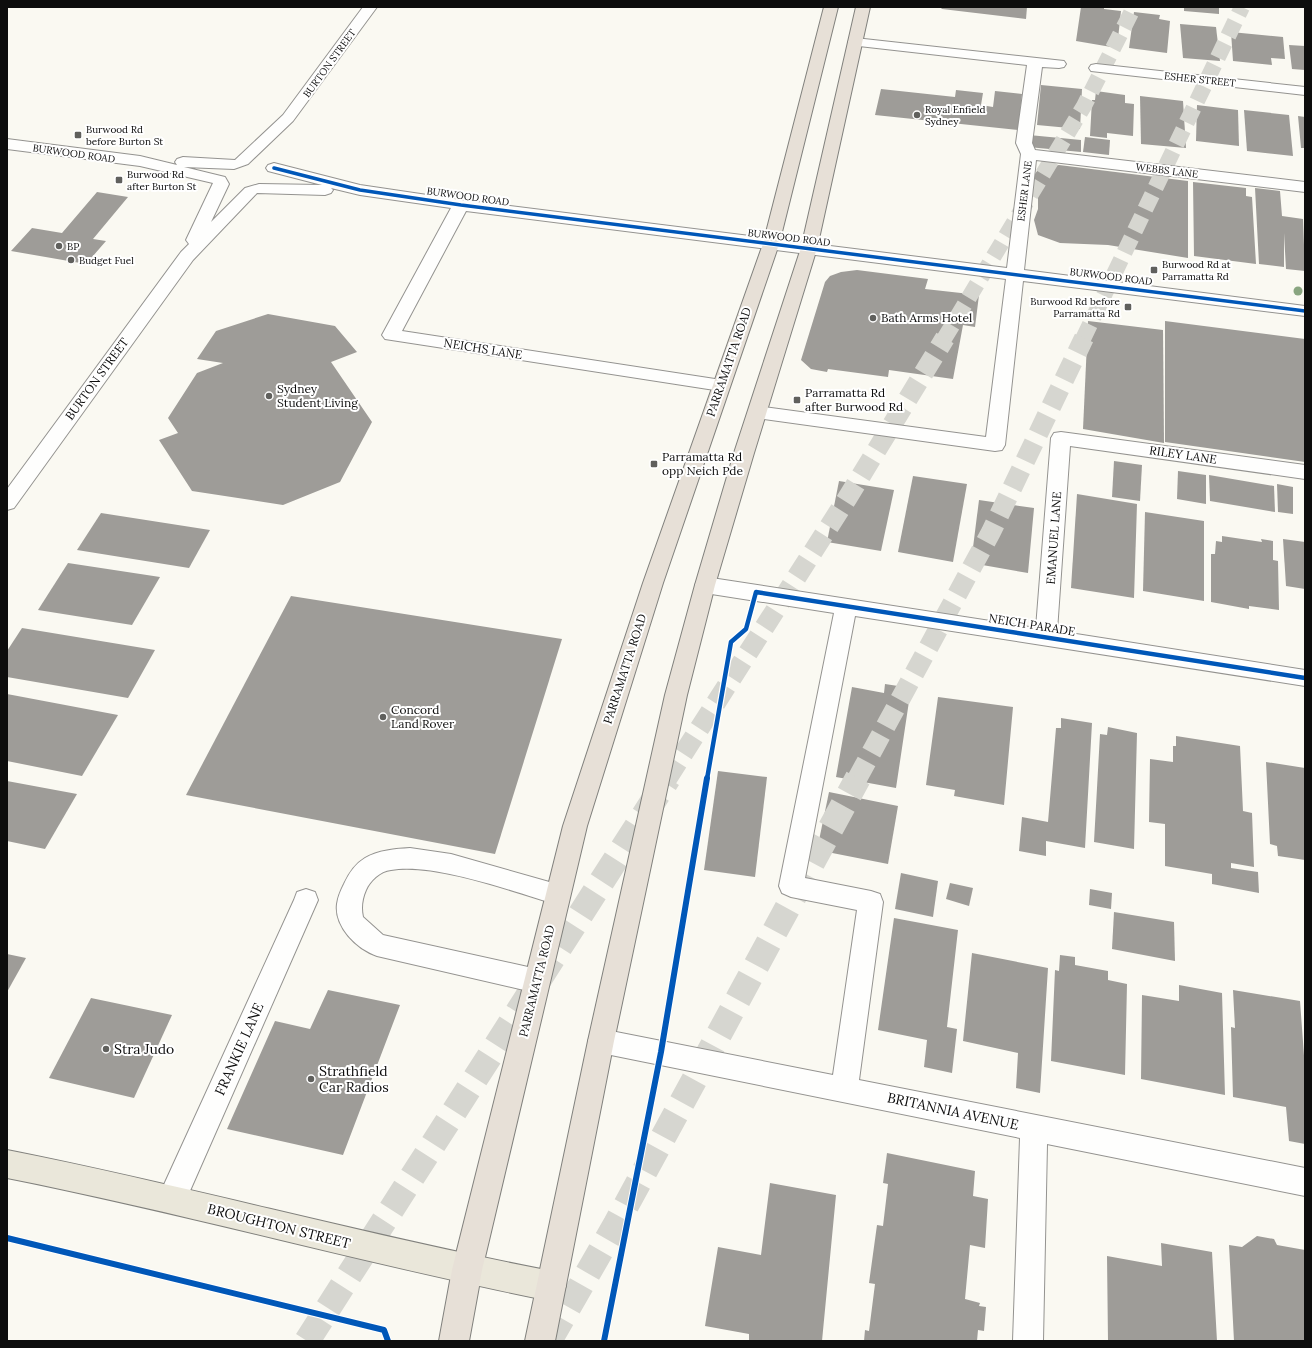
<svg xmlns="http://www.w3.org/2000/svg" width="1312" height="1348" font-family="Lora,serif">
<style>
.building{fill:#9e9c98}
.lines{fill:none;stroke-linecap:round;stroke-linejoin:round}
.highway-tunnel-far2{stroke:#d6d6d0;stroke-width:16;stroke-dasharray:16 8;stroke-linecap:butt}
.highway-tunnel-far1{stroke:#d6d6d0;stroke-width:20;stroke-dasharray:20 10;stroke-linecap:butt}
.highway-tunnel{stroke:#d6d6d0;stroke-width:26;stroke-dasharray:26 13;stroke-linecap:butt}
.minor-casing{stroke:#949390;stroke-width:2}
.major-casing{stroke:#81817d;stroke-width:2}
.highway-casing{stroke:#81817d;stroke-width:2}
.minor{fill:#fefefd;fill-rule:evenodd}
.major{fill:#eae7da;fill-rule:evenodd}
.highway{fill:#e7e0d7;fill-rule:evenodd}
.cycleway-far2-casing{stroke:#fff;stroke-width:5.5}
.cycleway-far1-casing{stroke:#fff;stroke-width:7}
.cycleway-casing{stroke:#fff;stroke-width:8}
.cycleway-far2{stroke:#0057b8;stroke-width:3.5}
.cycleway-far1{stroke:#0057b8;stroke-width:4.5}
.cycleway{stroke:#0057b8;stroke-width:6}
.tree{fill:#89a580}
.poi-dot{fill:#60605d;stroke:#fff;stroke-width:1.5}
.labels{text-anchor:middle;stroke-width:4;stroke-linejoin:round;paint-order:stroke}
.far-street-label{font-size:10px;fill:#0d0d0d;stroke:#fff}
.far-poi-label{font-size:10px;fill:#0d0d0d;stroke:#fff;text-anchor:start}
.poi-label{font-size:12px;fill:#0d0d0d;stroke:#fff;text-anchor:start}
.street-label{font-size:12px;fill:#0d0d0d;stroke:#fff}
.near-poi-label{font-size:14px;fill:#0d0d0d;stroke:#fff;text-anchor:start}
.near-street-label{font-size:14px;fill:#0d0d0d;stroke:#fff}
</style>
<rect width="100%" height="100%" fill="#faf9f2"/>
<g class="building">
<polygon points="940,7 1027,7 1026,19 942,9"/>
<polygon points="1081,7 1104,7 1104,9 1121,11 1117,48 1076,41"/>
<polygon points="1184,7 1219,7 1219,14 1184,11"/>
<polygon points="1134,12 1160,15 1159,19 1170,21 1167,53 1129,48"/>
<polygon points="1180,24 1216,27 1220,61 1183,58"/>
<polygon points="1231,32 1283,37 1285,59 1271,58 1272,65 1233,61"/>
<polygon points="1289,45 1305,46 1305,70 1292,69"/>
<polygon points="1041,85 1082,89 1080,129 1037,125"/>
<polygon points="881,89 955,97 956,90 983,93 981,105 993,107 995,91 1022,94 1018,130 875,115"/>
<polygon points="1096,91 1125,95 1125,103 1134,104 1133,136 1107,133 1107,138 1090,136 1092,100 1095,100"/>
<polygon points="1140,96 1183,101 1186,148 1141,144"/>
<polygon points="1197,105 1238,110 1239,146 1196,141"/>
<polygon points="1244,110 1289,115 1293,156 1247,151"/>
<polygon points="1298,116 1305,117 1305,148 1301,148"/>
<polygon points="1029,135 1081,140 1081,152 1028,147"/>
<polygon points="1085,137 1110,140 1109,155 1083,152"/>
<polygon points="1059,165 1188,181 1188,258 1108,245 1060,243 1038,235 1034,220 1038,209 1038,197 1034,190 1033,177 1039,168"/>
<polygon points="1193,182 1246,188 1246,196 1252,197 1256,264 1194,256"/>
<polygon points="1255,188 1280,191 1282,216 1303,219 1305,271 1286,269 1284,233 1284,267 1259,264"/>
<polygon points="97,192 128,197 93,239 106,241 86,264 11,251 32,228 62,233"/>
<polygon points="857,270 928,279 925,289 979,295 975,327 963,325 953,379 889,370 888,377 828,369 827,372 811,369 801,360 825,282 830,276 841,272"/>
<polygon points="268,314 335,326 357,352 331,362 372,422 340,482 283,505 192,491 159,440 178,433 168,418 197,373 223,363 197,359 216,331"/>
<polygon points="1088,321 1163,330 1164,443 1083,429"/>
<polygon points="1165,321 1305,339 1305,462 1165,442"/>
<polygon points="1114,461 1142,465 1140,501 1112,497"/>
<polygon points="1178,471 1206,475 1206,504 1177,499"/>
<polygon points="1209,475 1274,486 1275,512 1210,501"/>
<polygon points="913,476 967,484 953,562 898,552"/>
<polygon points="839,481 894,490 881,551 827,542"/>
<polygon points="1277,484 1293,487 1293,514 1278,512"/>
<polygon points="1077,494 1137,504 1134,598 1071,588"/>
<polygon points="979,500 1034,508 1028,573 971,563"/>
<polygon points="1145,512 1204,521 1204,601 1143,591"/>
<polygon points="101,513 210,530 189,568 77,550"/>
<polygon points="1222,536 1262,542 1261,539 1273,541 1273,560 1278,561 1279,610 1249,606 1249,609 1211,602 1211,554 1215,554 1216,541 1222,542"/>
<polygon points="1283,539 1305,542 1305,589 1286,586"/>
<polygon points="68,563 160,577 132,625 38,610"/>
<polygon points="291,596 562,639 495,854 186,795"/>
<polygon points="22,628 155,650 128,698 7,677 7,651"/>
<polygon points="885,684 911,688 896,788 836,777 852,687 884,693"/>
<polygon points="7,694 118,715 82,776 7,761"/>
<polygon points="938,697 1013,707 1004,805 954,796 955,790 926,785"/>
<polygon points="1061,718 1092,723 1085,848 1046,841 1046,856 1019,851 1022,817 1048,822 1056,728 1061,728"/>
<polygon points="1108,727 1137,733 1134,849 1094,842 1100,734 1107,735"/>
<polygon points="1176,736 1240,746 1243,811 1252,813 1254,867 1231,863 1231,868 1258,872 1259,893 1212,884 1212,874 1165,866 1165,824 1149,822 1150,759 1173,762 1173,746 1176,746"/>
<polygon points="1266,762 1305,768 1305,860 1278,856 1277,846 1270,844"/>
<polygon points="718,771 767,777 755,877 704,870"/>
<polygon points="7,781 77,794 45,849 7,841"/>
<polygon points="829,792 898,806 888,864 817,850"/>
<polygon points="901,873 938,881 933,917 895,909"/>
<polygon points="950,883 973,888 969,906 946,899"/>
<polygon points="1090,889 1112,893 1111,909 1089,905"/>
<polygon points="1114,912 1174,922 1175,961 1112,949"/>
<polygon points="894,918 958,930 947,1027 957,1029 952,1073 924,1067 927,1040 878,1030"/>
<polygon points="972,953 1048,968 1040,1093 1016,1088 1018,1053 963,1041"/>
<polygon points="7,954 26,958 7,992"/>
<polygon points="1060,955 1075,957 1075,965 1108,971 1108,980 1127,984 1125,1075 1051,1061 1055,970 1059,971"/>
<polygon points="1179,985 1222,993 1225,1095 1141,1079 1142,995 1179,1001"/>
<polygon points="328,990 400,1005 343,1155 227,1129 275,1021 310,1029"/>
<polygon points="1233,990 1300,1001 1305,1069 1305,1144 1289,1141 1286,1107 1233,1097 1231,1027 1235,1028"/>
<polygon points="91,998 172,1015 134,1098 49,1078"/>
<polygon points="887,1153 975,1171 973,1196 988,1199 985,1248 970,1245 965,1299 980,1303 979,1306 986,1307 984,1331 978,1330 977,1341 864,1341 865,1330 869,1331 875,1284 869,1283 877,1225 883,1226 888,1184 883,1183"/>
<polygon points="770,1183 836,1195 822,1341 749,1341 749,1334 705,1326 718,1247 761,1255"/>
<polygon points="1257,1236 1274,1239 1277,1245 1305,1250 1305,1341 1234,1341 1229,1245 1242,1247"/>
<polygon points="1161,1243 1212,1252 1217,1341 1108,1341 1107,1256 1162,1266"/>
</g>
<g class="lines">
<g class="highway-tunnel-far2">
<polyline points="944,339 1084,106 1134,7"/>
<polyline points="1083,339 1242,7"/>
</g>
<g class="highway-tunnel-far1">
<polyline points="667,779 848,497 945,338"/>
<polyline points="857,779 991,532 1084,338"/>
</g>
<g class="highway-tunnel">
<polyline points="307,1341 668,778"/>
<polyline points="549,1341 616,1224 858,778"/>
</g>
<g class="minor-casing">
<g id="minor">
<polygon points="363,7 377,7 293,121 248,164 234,169 184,167 225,177 229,184 211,222 245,188 259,184 322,185 268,171 266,168 268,165 274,163 360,185 461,200 1007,268 1021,154 1016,143 1027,65 850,45 848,42 850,39 855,38 1064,61 1066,64 1064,67 1059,68 1042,67 1032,143 1035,150 1305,182 1305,192 1036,160 1024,270 1305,306 1305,316 1023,281 1005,445 1002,450 995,451 757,418 750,416 748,412 750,408 757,406 986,437 1006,279 466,211 402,331 728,381 730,385 728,389 721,391 385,339 382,335 451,208 360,195 331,188 333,190 331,193 325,195 257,193 193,260 14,508 7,510 7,489 181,252 189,244 186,240 213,183 140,166 7,149 7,139 140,156 177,165 175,162 177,159 183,157 235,160 283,115"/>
<polygon points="1096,64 1305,87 1305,95 1091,71 1089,68 1091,65"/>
<polygon points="1061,432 1305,465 1305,479 1070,446 1057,631 1305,670 1305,686 855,616 805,878 871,891 880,894 883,902 859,1080 1305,1168 1305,1196 1047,1144 1043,1341 1013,1341 1020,1138 601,1053 592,1050 588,1041 592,1032 601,1029 833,1075 857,910 791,897 782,893 779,886 834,613 705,593 698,590 695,585 698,580 705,577 1036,628 1051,438 1054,433"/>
<path d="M410,848l41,6 116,33 3,7 -3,7 -9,4c-43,-13 -125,-43 -167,-35 -11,1 -21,11 -25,20 -4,9 -5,18 -3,27l20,18 154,34 9,4 4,8 -4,8 -9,4 -160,-37c-20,-7 -43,-29 -40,-52 1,-8 4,-14 7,-20 5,-11 11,-20 21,-26 14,-8 30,-9 45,-10z"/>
<polygon points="306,889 315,892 318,900 182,1209 172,1213 162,1209 158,1199 162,1189 294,900 297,892"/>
</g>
</g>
<g class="major-casing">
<path id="major" d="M7,1150c182,36 362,86 544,121l10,5 5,10 -5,10 -10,5c-182,-36 -362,-87 -544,-123z"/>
</g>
<g class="highway-casing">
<g id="highway">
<polygon points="824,7 838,7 779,244 663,583 587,826 482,1270 469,1341 439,1341 452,1270 563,826 643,583 763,244"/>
<polygon points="856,7 870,7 817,248 754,453 715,585 687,695 614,1041 555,1341 525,1341 588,1041 665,695 695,585 734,453 801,248"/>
</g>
</g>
<use href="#minor" class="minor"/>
<use href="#major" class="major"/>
<use href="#highway" class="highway"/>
<g class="cycleway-far2-casing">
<polyline id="cycleway-far2" points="274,168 360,190 461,205 1305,311"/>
</g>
<g class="cycleway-far1-casing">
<polyline id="cycleway-far1" points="707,779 731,642 746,629 756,592 1305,678"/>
</g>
<g class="cycleway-casing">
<g id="cycleway">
<polyline points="7,1238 384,1330 388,1341"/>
<polyline points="604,1341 661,1052 707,778"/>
</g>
</g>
<use href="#cycleway-far2" class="cycleway-far2"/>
<use href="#cycleway-far1" class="cycleway-far1"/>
<use href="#cycleway" class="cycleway"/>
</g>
<circle class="tree" cx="1298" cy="291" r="4.5"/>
<g class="poi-dot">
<circle cx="917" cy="115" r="4"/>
<rect x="74" y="131" width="8" height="8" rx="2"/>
<rect x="115" y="176" width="8" height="8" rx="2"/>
<circle cx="59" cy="246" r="4"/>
<circle cx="71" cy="260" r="4"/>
<rect x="1150" y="266" width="8" height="8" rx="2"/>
<rect x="1124" y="303" width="8" height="8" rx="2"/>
<circle cx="873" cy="318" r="4"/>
<circle cx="269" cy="396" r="4"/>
<rect x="793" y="396" width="8" height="8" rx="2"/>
<rect x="650" y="460" width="8" height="8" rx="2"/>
<circle cx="383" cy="717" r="4"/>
<circle cx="106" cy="1049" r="4"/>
<circle cx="311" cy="1079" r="4"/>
</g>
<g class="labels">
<g class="far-street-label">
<text transform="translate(329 63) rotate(-54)" y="4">BURTON STREET</text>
<text transform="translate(1200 79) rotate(6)" y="4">ESHER STREET</text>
<text transform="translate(74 153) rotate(8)" y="4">BURWOOD ROAD</text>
<text transform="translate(1167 170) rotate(7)" y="4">WEBBS LANE</text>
<text transform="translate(1024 191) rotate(-83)" y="4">ESHER LANE</text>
<text transform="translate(468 196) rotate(8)" y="4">BURWOOD ROAD</text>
<text transform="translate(789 237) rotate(7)" y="4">BURWOOD ROAD</text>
<text transform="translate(1111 276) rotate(7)" y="4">BURWOOD ROAD</text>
</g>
<g class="far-poi-label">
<text x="925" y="113">Royal Enfield<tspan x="925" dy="12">Sydney</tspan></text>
<text x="86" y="133">Burwood Rd<tspan x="86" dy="12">before Burton St</tspan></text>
<text x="127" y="178">Burwood Rd<tspan x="127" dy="12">after Burton St</tspan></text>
<text x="67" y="250">BP</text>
<text x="79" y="264">Budget Fuel</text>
<text x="1162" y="268">Burwood Rd at<tspan x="1162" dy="12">Parramatta Rd</tspan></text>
<text x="1120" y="305" text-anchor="end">Burwood Rd before<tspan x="1120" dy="12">Parramatta Rd</tspan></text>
</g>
<g class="poi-label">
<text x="881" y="322">Bath Arms Hotel</text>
<text x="277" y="393">Sydney<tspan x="277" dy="14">Student Living</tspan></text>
<text x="805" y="397">Parramatta Rd<tspan x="805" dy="14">after Burwood Rd</tspan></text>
<text x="662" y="461">Parramatta Rd<tspan x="662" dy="14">opp Neich Pde</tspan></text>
<text x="391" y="714">Concord<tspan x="391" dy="14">Land Rover</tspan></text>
</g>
<g class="street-label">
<text transform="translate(483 349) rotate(9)" y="4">NEICHS LANE</text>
<text transform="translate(729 362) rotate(-71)" y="4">PARRAMATTA ROAD</text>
<text transform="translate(97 379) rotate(-54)" y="4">BURTON STREET</text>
<text transform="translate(1183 455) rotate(8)" y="4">RILEY LANE</text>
<text transform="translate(1054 538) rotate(-86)" y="4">EMANUEL LANE</text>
<text transform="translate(1032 625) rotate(9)" y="4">NEICH PARADE</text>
<text transform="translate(625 669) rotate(-72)" y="4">PARRAMATTA ROAD</text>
<text transform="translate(537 981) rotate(-76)" y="4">PARRAMATTA ROAD</text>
</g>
<g class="near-poi-label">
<text x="114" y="1054">Stra Judo</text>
<text x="319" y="1076">Strathfield<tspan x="319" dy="16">Car Radios</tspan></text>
</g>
<g class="near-street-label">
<text transform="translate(239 1049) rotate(-66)" y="5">FRANKIE LANE</text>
<text transform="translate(953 1111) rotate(12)" y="5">BRITANNIA AVENUE</text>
<text transform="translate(279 1226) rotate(14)" y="5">BROUGHTON STREET</text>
</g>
</g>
<rect width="1312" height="1348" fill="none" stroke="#0d0d0d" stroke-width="16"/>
</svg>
